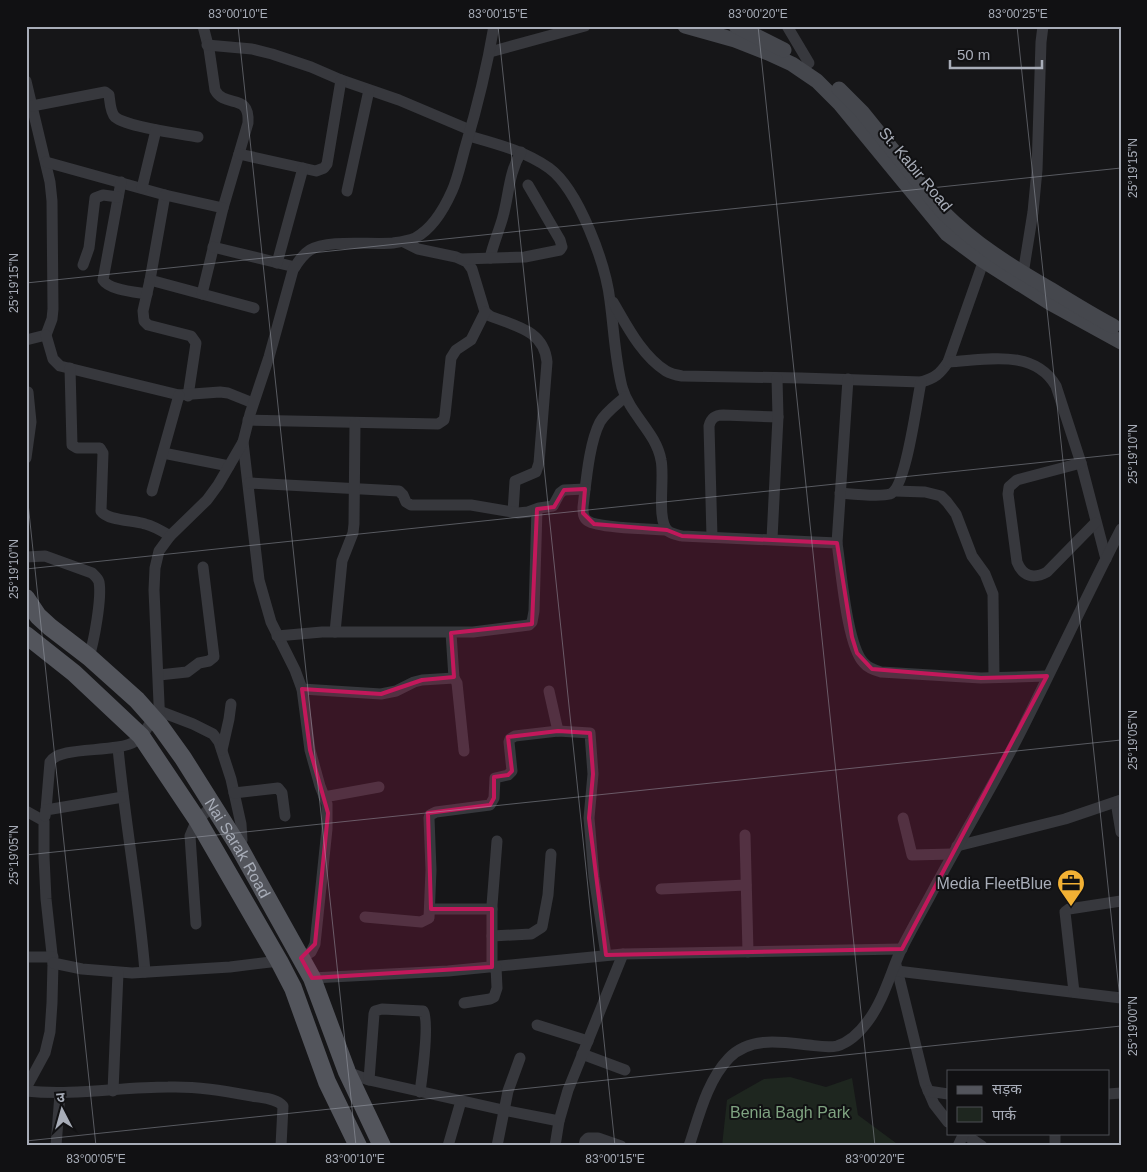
<svg xmlns="http://www.w3.org/2000/svg" width="1147" height="1172" font-family="Helvetica,'Noto Sans Devanagari',sans-serif">
<style>
.green{fill:#1e261f}
.lines{fill:none;stroke-linecap:round;stroke-linejoin:round}
.street{stroke:#37383d;stroke-width:11}
.secondary{stroke:#45474d;stroke-width:15}
.primary{stroke:#53555c;stroke-width:18}
.marked{fill:#c2185b;fill-opacity:0.2;stroke:#c2185b;stroke-width:4;stroke-linejoin:round}
.ticks{fill:none;stroke:#a8adb8;stroke-width:1;stroke-opacity:0.45}
.labels{text-anchor:middle;stroke-width:4;stroke-linejoin:round;paint-order:stroke}
.street-label{font-size:16px;fill:#a8adb8;stroke:#111113}
.poi-label{font-size:16px;fill:#a8adb8;stroke:#111113;text-anchor:end}
.park-label{font-size:16px;fill:#7fa381;stroke:#111113}
.neatline{fill:none;stroke:#a8adb8;stroke-width:2}
.ticks-label{font-size:12px;text-anchor:middle;fill:#a8adb8}
</style>
<rect width="100%" height="100%" fill="#161618"/>
<polygon class="green" points="790,1077 826,1087 852,1078 858,1115 900,1146 722,1146 727,1100 764,1079"/>
<g class="lines">
<g class="street">
<path d="M203,26l6,23 6,41c10,19 35,2 33,33l-25,85"/>
<polyline points="787,26 809,63"/>
<polyline points="207,45 252,49 272,54 311,67 341,80 399,100 470,130"/>
<polyline points="490,52 585,26"/>
<polyline points="26,81 50,182 52,201 53,309 52,319 46,335 26,340"/>
<path d="M32,106l73,-14 4,3c1,6 1,17 6,22 12,10 66,17 83,20"/>
<path d="M469,136c28,8 56,15 80,32 30,22 57,97 61,133 4,29 5,58 12,86 8,28 34,45 39,73 4,17 -5,60 7,71 4,3 10,4 14,5l155,7c4,26 10,104 27,120 4,5 10,7 17,9l100,6 66,-2"/>
<polyline points="239,154 316,171 324,168 327,164 341,80"/>
<polyline points="46,162 165,195 150,280 254,308"/>
<path d="M121,182l-18,98c6,10 32,12 44,14"/>
<polyline points="142,188 156,130"/>
<polyline points="347,191 369,90"/>
<polyline points="165,195 223,208 202,294"/>
<path d="M404,242l14,7 38,8 11,5 5,7 13,43 5,4c25,10 54,14 57,46l-8,101 -3,9 -21,9 -2,31"/>
<polyline points="213,247 295,267"/>
<path d="M490,258c3,-13 8,-25 12,-38 7,-23 6,-46 19,-68"/>
<polyline points="462,259 525,257 560,250 562,247 560,240 528,185"/>
<polyline points="277,263 303,168"/>
<polyline points="83,265 89,248 95,198 103,195 118,197"/>
<polyline points="1023,274 1033,212 1037,170 1041,42 1043,26"/>
<polyline points="150,280 143,311 144,321 148,325 191,336 196,343 188,396"/>
<path d="M613,302c14,24 29,54 53,69 5,3 10,4 16,5l119,2 120,4c14,-4 19,-8 27,-20l38,-108"/>
<polyline points="46,335 53,359 60,366 179,395 220,392 228,393 253,403"/>
<path d="M948,362c38,-2 86,-14 108,24l25,77 25,96"/>
<path d="M70,368l2,77 5,3h23l3,5 -2,58c7,10 33,9 44,13 9,2 17,7 25,12"/>
<path d="M625,397c-9,8 -19,15 -25,25 -11,21 -14,61 -17,85 0,6 0,11 5,14 10,7 64,8 79,9"/>
<polyline points="248,420 438,424 444,420 445,415 451,358 456,350 471,340 485,312"/>
<polyline points="243,442 259,580 271,622 295,670 302,689 310,750 320,786 327,804 327,829 315,944 311,952 301,958"/>
<polyline points="163,453 229,466"/>
<polyline points="26,458 31,422 28,392"/>
<path d="M1081,463l-64,17 -8,7 -1,7 9,68c6,15 17,17 30,10l48,-49"/>
<polyline points="249,483 399,491 403,495 406,502 411,505 471,505 518,513 528,512 539,508 553,506 560,493 564,490 585,489"/>
<polyline points="152,491 179,395"/>
<polyline points="895,491 925,492 941,496 947,502 956,514 972,556 985,574 993,594 994,677"/>
<path d="M840,493c12,1 39,4 50,1 16,-5 27,-94 31,-112"/>
<path d="M712,537l-3,-111c2,-8 6,-11 14,-11l55,2"/>
<polyline points="772,539 778,417 777,378"/>
<polyline points="837,543 848,379"/>
<path d="M26,557l19,-1 47,17c3,3 6,5 7,9 3,16 -5,59 -10,75"/>
<polyline points="335,632 342,561 353,533 354,524 355,423"/>
<polyline points="451,633 454,678"/>
<polyline points="277,636 322,632 473,632 529,625 532,622 534,611 537,509"/>
<polyline points="159,675 187,672 199,663 209,661 214,657 203,567"/>
<polyline points="302,689 381,694 396,691 414,682 422,680 454,678 457,683 464,751"/>
<polyline points="549,691 558,731"/>
<polyline points="159,711 193,724 213,734 219,742 231,779 241,824 242,840 239,847"/>
<path d="M160,726l-6,-136 1,-22 4,-17 11,-15 37,-36 11,-15 25,-43 7,-28 19,-57 24,-87c5,-8 9,-15 17,-20 18,-11 61,-5 83,-7 7,-1 15,-2 22,-5 17,-9 29,-29 37,-47 6,-13 9,-29 13,-43 12,-40 22,-81 29,-122"/>
<path d="M118,748c7,75 21,149 27,224"/>
<polyline points="222,750 229,719 231,704"/>
<polyline points="234,793 278,788 282,793 285,816"/>
<polyline points="324,797 379,787"/>
<polyline points="1116,802 1121,832"/>
<path d="M46,810l4,-48c10,-17 66,-8 86,-21 7,-5 12,-15 17,-22"/>
<polyline points="26,811 44,821 44,857 46,899 53,963 52,1003 50,1032 45,1053 26,1088"/>
<polyline points="45,816 46,810 123,797"/>
<polyline points="903,818 912,855 952,854"/>
<polyline points="745,835 748,952"/>
<polyline points="957,846 1065,819 1121,800"/>
<polyline points="661,889 746,885"/>
<polyline points="431,909 492,909"/>
<polyline points="365,917 421,922 429,918 431,870 429,818 430,815 436,812 490,805 494,798 495,778 508,775 512,771 509,742 510,739 515,736 558,731 590,733 593,774 589,818 594,877 606,955"/>
<polyline points="196,924 190,836 196,822 213,805"/>
<polyline points="492,936 531,934 542,927 548,895 551,854"/>
<polyline points="26,957 53,957"/>
<polyline points="53,963 82,969 132,973 230,967 279,961"/>
<polyline points="896,965 925,1083 934,1104 948,1122"/>
<polyline points="492,967 492,905 497,841"/>
<polyline points="897,971 1121,998"/>
<polyline points="312,978 448,971 623,954 902,949"/>
<polyline points="1074,992 1065,912 1069,909 1121,901"/>
<polyline points="464,1003 490,999 494,997 497,988 496,967"/>
<polyline points="537,1025 588,1041"/>
<polyline points="582,1054 625,1070"/>
<polyline points="347,1072 369,1080 503,1110 559,1121"/>
<path d="M369,1080l5,-66 1,-3 7,-2 41,2c7,9 -1,66 -3,81"/>
<path d="M26,1091c48,5 94,-4 142,-4 28,-1 56,4 84,9 10,2 24,2 31,10l-2,40"/>
<polyline points="113,1091 118,973"/>
<polyline points="928,1091 948,1094"/>
<polyline points="1108,1094 1121,1093"/>
<polyline points="963,1133 982,1146"/>
<polyline points="56,1146 60,1094"/>
<polyline points="448,1146 461,1101"/>
<polyline points="497,1146 508,1091 520,1058"/>
<polyline points="555,1146 559,1121 568,1090 623,954"/>
<polyline points="584,1146 585,1141 588,1138 598,1138 621,1146"/>
<path d="M689,1146c10,-30 18,-65 40,-88 21,-22 53,-16 80,-13 9,1 19,3 28,1 13,-4 23,-14 31,-25 15,-20 22,-46 32,-69 9,-18 19,-36 29,-54 28,-53 60,-105 88,-159 35,-69 68,-140 104,-210"/>
<polyline points="958,1146 964,1133"/>
<polyline points="1055,1146 1055,1133"/>
</g>
<g class="secondary">
<polyline points="685,26 735,40 768,53 792,64 817,81 840,104 947,234 982,260 1050,303 1121,342"/>
<polyline points="736,26 784,50"/>
<path d="M839,89l23,23 80,99c34,34 67,54 108,78 21,13 42,26 63,37"/>
</g>
<g class="primary">
<path id="s1" d="M26,598l12,18 12,11 39,30 48,43 23,26 23,32 56,89 73,131 35,94 35,74"/>
<polyline points="26,635 74,673 141,736 198,821 279,961 293,988 327,1082 358,1146"/>
</g>
</g>
<path class="marked" d="M585,489l-2,24 11,11 73,6 15,6 155,7 15,94 5,16 15,16 109,9 66,-2 -145,273 -296,6 -17,-137 4,-44 -3,-41 -32,-2 -50,6 4,34 -4,4 -14,2v21l-4,7 -62,8 3,96h61v58l-180,11 -11,-20 14,-14 13,-131 -18,-63 -8,-61 79,5 41,-14 32,-3 -3,-44 81,-9 5,-115 17,-2 10,-17z"/>
<path class="ticks" d="M238,26l118,1120M498,26l117,1120M758,26l117,1120M1017,26l104,983M26,283l1095,-115M26,484l70,662M26,569l1095,-115M26,855l1095,-115M26,1141l1095,-115"/>
<defs>
<g id="office-pin" transform="scale(1.4375)"><path d="M0 17L-7.5 6A9.5 9.5 0 1 1 7.5 6Z" fill="#f2b134" stroke="#111113"/><path d="M-6-3h4V-5.5h4V-3h4V5H-6ZM-1-4.5V-3h2v-1.5ZM-6 0V1H6V0Z" fill="#111"/></g>
</defs>
<g fill-rule="evenodd">
<use href="#office-pin" x="1071" y="883"/>
</g>
<g class="labels">
<g class="street-label">
<text transform="translate(916 169) rotate(50)" y="6">St. Kabir Road</text>
<text dy="6" stroke="none"><textPath href="#s1" startOffset="331">Nai Sarak Road</textPath></text>
</g>
<g class="poi-label">
<text x="1052" y="889">Media FleetBlue</text>
</g>
<g class="park-label">
<text x="790" y="1118">Benia Bagh Park</text>
</g>
</g>
<rect width="1147" height="1172" fill="none" stroke="#111113" stroke-width="55"/>
<rect x="947" y="1070" width="162" height="65" fill="#111113" stroke="#4d4f55"/>
<rect x="957" y="1086" width="25" height="8" fill="#53555c" stroke="#4d4f55"/>
<text x="992" y="1094" font-size="15" fill="#a8adb8">सड़क</text>
<rect x="957" y="1107" width="25" height="15" fill="#1e261f" stroke="#4d4f55"/>
<text x="992" y="1120" font-size="15" fill="#a8adb8">पार्क</text>
<g transform="translate(62 1110) rotate(354)" stroke="#111113" stroke-width="4" paint-order="stroke">
<path d="M0-4L9 19L0 12L-9 19Z" fill="#a8adb8"/>
<text y="-8" font-size="14" font-weight="bold" text-anchor="middle" fill="#a8adb8">उ</text>
</g>
<path d="M950 60v8h92v-8" fill="none" stroke="#a8adb8" stroke-width="2.5"/>
<text x="957" y="60" font-size="15" fill="#a8adb8" stroke="#111113" stroke-width="4" paint-order="stroke">50 m</text>
<rect x="28" y="28" width="1092" height="1116" class="neatline"/>
<g class="ticks-label">
<text x="238" y="18">83°00'10"E</text>
<text x="498" y="18">83°00'15"E</text>
<text x="758" y="18">83°00'20"E</text>
<text x="1018" y="18">83°00'25"E</text>
<text transform="translate(1133 168) rotate(-90)" y="4">25°19'15"N</text>
<text transform="translate(14 283) rotate(-90)" y="4">25°19'15"N</text>
<text transform="translate(1133 454) rotate(-90)" y="4">25°19'10"N</text>
<text transform="translate(14 569) rotate(-90)" y="4">25°19'10"N</text>
<text transform="translate(1133 740) rotate(-90)" y="4">25°19'05"N</text>
<text transform="translate(14 855) rotate(-90)" y="4">25°19'05"N</text>
<text transform="translate(1133 1026) rotate(-90)" y="4">25°19'00"N</text>
<text x="96" y="1163">83°00'05"E</text>
<text x="355" y="1163">83°00'10"E</text>
<text x="615" y="1163">83°00'15"E</text>
<text x="875" y="1163">83°00'20"E</text>
</g>
</svg>
